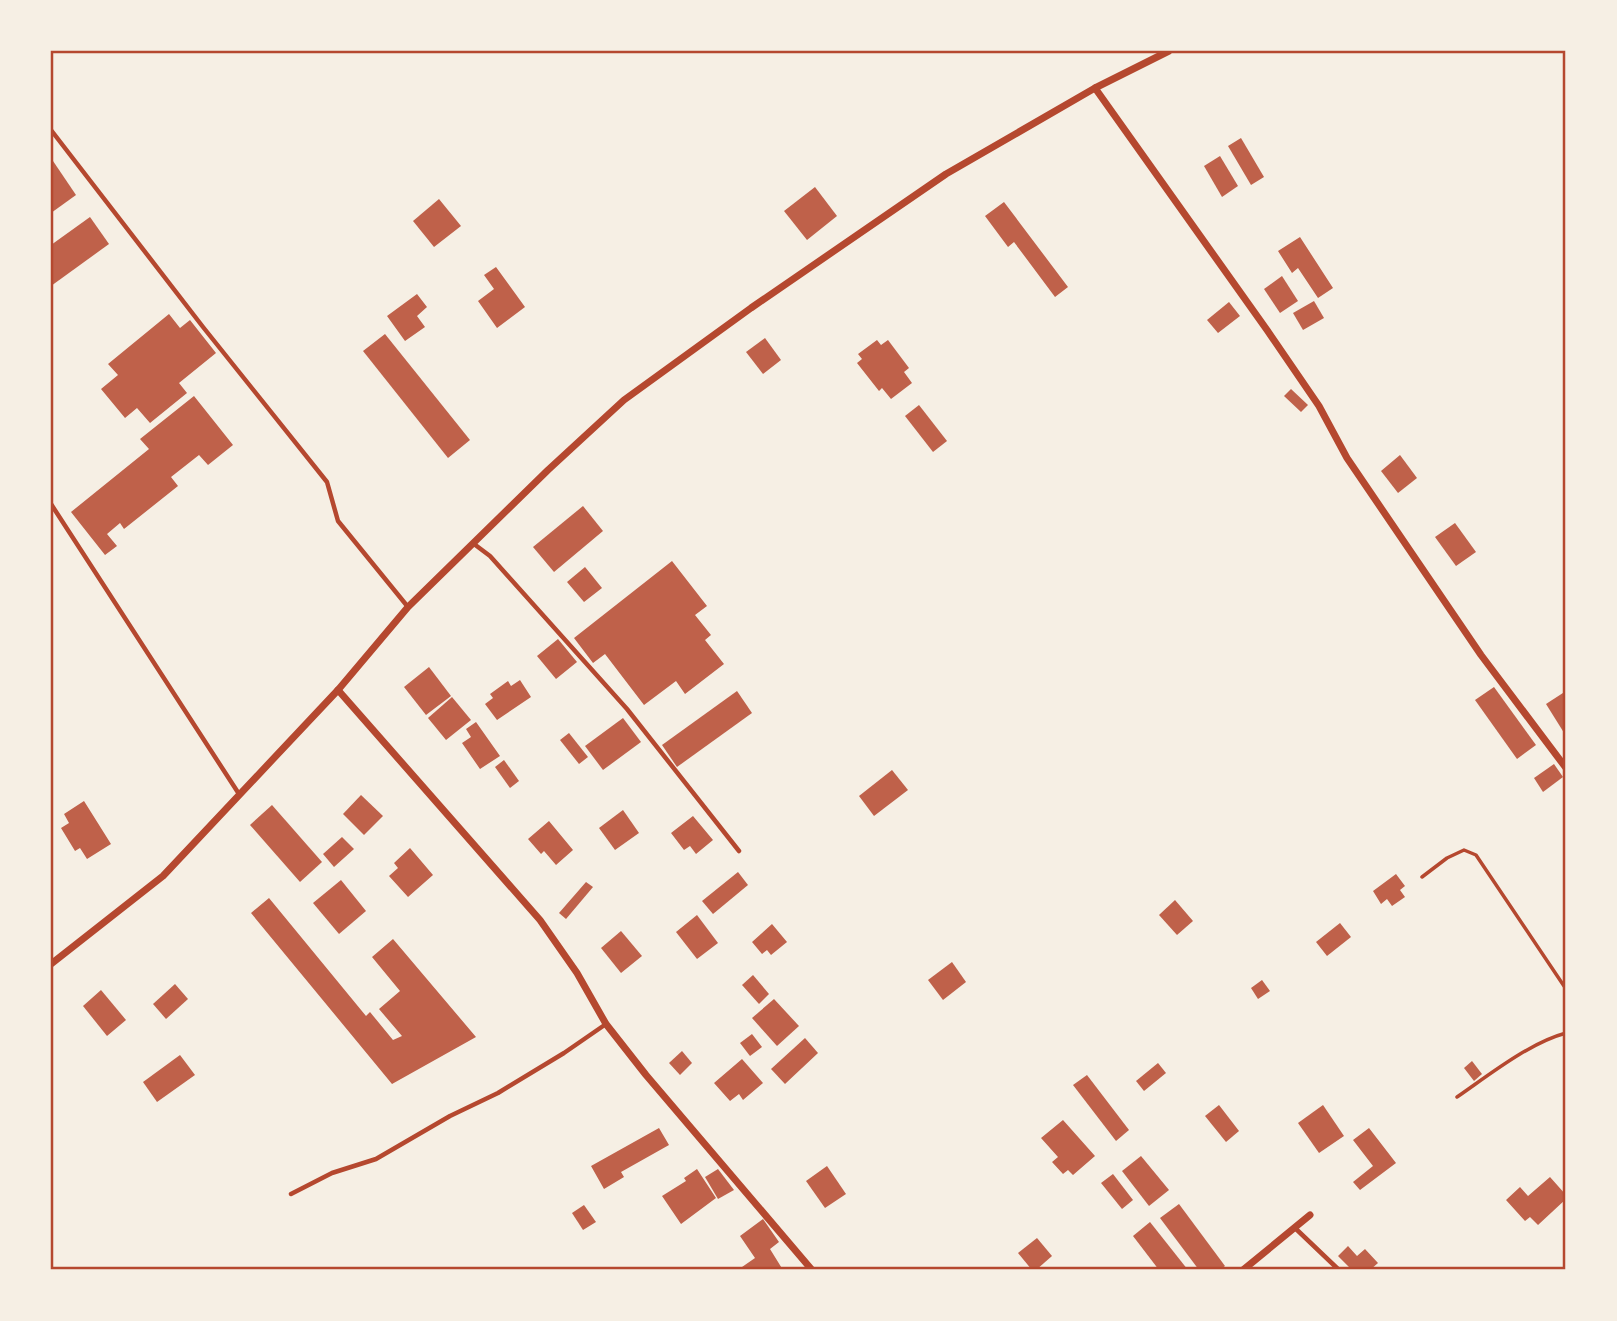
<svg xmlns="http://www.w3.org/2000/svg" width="1617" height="1321" font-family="'Nunito Sans',sans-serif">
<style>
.building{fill:#bf614a}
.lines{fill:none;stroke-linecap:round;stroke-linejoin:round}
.path{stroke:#b5482f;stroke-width:3.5}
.service{stroke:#b5482f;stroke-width:4.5}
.minor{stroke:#b5482f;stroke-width:7}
.neatline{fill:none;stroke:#b5482f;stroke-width:2.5}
</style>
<rect width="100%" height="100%" fill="#f6efe4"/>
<g class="building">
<polygon points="1241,138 1264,177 1251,185 1228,146"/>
<polygon points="1220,156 1238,186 1222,197 1204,166"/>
<polygon points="51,158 76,195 51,213"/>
<polygon points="815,187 837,216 807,240 784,211"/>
<polygon points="439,199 461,226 434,247 413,221"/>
<polygon points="1004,202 1068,287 1055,297 1014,242 1008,247 985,216"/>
<polygon points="90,217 109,244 51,286 51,245"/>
<polygon points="1300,237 1333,288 1318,298 1298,268 1292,273 1278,251"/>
<polygon points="496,267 525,307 497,328 478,301 494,289 484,275"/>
<polygon points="1282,276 1298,301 1280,313 1264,289"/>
<polygon points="417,294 427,307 417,316 425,327 405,341 387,316"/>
<polygon points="1314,301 1324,318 1303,330 1293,313"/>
<polygon points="1229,302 1240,316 1218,333 1207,320"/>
<polygon points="169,314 180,328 190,320 216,353 179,383 187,393 150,423 137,408 125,418 101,389 118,375 108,364"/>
<polygon points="385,334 470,440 448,458 363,351"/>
<polygon points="765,338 781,360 763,374 746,352"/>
<polygon points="877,340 881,345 888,340 909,368 904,372 912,383 891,399 882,388 879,391 857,363 862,359 858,354"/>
<polygon points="1291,389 1308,405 1301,412 1284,396"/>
<polygon points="194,396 233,445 208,465 199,455 171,477 178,486 124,529 120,523 107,534 117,546 105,555 71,512 149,449 140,439"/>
<polygon points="919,405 947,441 933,452 905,416"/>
<polygon points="1400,455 1417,478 1398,493 1381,471"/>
<polygon points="583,506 603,531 554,572 533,547"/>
<polygon points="1455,523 1476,552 1456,566 1435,537"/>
<polygon points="672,561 707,606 695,615 711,635 705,640 724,664 685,694 676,681 644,705 605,654 593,663 574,638"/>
<polygon points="585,567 602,588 584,602 567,582"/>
<polygon points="558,639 577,662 556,679 537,656"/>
<polygon points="429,667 451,696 426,715 404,687"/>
<polygon points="520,680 531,697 497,720 485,704 493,698 490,694 508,681 511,686"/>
<polygon points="1494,687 1536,745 1517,759 1475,700"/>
<polygon points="737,691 752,713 677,767 662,745"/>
<polygon points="1566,691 1566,736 1546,704"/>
<polygon points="452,697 471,720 446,740 428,718"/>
<polygon points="623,718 641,742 603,770 585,746"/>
<polygon points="476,722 500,756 480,769 462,743 471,737 466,729"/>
<polygon points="569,733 588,757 579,764 560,740"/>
<polygon points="504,760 519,781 510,788 495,767"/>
<polygon points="1554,764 1563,777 1543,792 1534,778"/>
<polygon points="892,770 908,790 874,816 859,796"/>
<polygon points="361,795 383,816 364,835 343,814"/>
<polygon points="84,801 111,844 87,859 80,848 75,851 61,828 69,823 64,814"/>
<polygon points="272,805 322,862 300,882 250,825"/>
<polygon points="623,810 639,833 615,850 599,828"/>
<polygon points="693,816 713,840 696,854 690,846 684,850 671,833"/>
<polygon points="549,821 573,850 556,865 544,851 541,854 528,839"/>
<polygon points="342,837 354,849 334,867 323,854"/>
<polygon points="410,848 433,875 408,897 389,876 398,868 394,863"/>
<polygon points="738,872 748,885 713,914 702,901"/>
<polygon points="1396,874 1405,886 1400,890 1405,897 1392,906 1387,899 1381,904 1373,891"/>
<polygon points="341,880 366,911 339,934 313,903"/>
<polygon points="586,882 593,887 566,919 559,913"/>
<polygon points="269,898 366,1016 370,1012 393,1040 402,1036 379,1009 400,991 372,957 393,939 476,1037 392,1084 251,913"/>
<polygon points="1175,900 1193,921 1177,935 1159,915"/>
<polygon points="697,915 718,943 697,959 676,932"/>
<polygon points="1340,923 1351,937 1327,956 1316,942"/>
<polygon points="772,924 787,942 771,955 767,950 762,954 752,942"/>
<polygon points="621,931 642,956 621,973 601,948"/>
<polygon points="952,962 966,982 943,1000 928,980"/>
<polygon points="753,975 769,994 759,1004 742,985"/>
<polygon points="1262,980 1270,991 1258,999 1251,988"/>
<polygon points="175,984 188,999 166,1019 153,1004"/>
<polygon points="101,990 126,1020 107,1036 83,1006"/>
<polygon points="774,999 799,1026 777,1046 752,1018"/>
<polygon points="752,1034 762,1047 750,1056 740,1043"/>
<polygon points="805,1038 818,1053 785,1084 771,1069"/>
<polygon points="682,1051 692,1063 680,1075 669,1063"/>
<polygon points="180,1055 195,1075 157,1102 143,1082"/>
<polygon points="742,1059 763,1083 743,1100 739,1094 730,1101 714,1083"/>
<polygon points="1472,1061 1482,1074 1474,1081 1464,1068"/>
<polygon points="1158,1063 1166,1073 1144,1091 1136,1081"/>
<polygon points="1087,1075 1129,1130 1116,1141 1073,1085"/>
<polygon points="1219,1105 1239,1131 1226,1142 1205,1116"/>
<polygon points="1323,1105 1344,1136 1319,1153 1298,1123"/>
<polygon points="1063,1120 1095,1156 1073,1175 1068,1170 1063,1174 1052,1162 1058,1157 1041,1138"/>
<polygon points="659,1128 669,1145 621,1172 624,1177 604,1189 591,1166"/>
<polygon points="1369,1128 1396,1163 1360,1190 1353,1182 1373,1166 1353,1140"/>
<polygon points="1141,1156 1169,1190 1149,1206 1122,1171"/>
<polygon points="827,1166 846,1194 825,1208 806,1181"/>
<polygon points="697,1169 716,1198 681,1224 662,1196 686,1181 684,1178"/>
<polygon points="718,1169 734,1190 718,1199 705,1177"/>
<polygon points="1113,1174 1133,1200 1122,1209 1101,1183"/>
<polygon points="1550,1177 1566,1195 1566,1199 1538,1225 1530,1217 1525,1221 1506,1200 1520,1187 1528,1196"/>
<polygon points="1179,1204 1225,1266 1220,1270 1199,1270 1160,1218"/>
<polygon points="584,1205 596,1222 583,1230 572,1213"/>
<polygon points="763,1219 779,1242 770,1249 783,1270 744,1270 742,1267 755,1258 740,1236"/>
<polygon points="1150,1222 1188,1270 1159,1270 1133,1236"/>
<polygon points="1037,1238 1052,1256 1036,1270 1032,1270 1018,1253"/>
<polygon points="1348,1246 1357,1256 1365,1249 1378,1263 1370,1270 1352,1270 1338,1256"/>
</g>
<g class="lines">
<g class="path">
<polyline points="1422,877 1447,858 1464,850 1476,855 1566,989"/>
<path d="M1457,1097c32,-22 72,-54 109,-64"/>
</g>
<g class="service">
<polyline points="51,130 203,327 327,482 338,521 408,607"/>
<polyline points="51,504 239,794"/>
<polyline points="474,544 490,556 627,709 739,851"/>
<polyline points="291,1194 332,1173 376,1159 450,1116 498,1093 564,1053 606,1024"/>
<polyline points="1295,1228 1339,1270"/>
</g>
<g class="minor">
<polyline points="1095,88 1267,330 1319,406 1347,458 1481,655 1566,768"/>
<polyline points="338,690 540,920 577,973 606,1024 646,1075 812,1270"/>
<polyline points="51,964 163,876 338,690 408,607 548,470 624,400 751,308 946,174 1095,88 1169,51"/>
<polyline points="1243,1270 1310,1215"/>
</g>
</g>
<rect width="1617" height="1321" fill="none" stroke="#f6efe4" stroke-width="105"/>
<rect x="52" y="52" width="1512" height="1216" class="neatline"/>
</svg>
